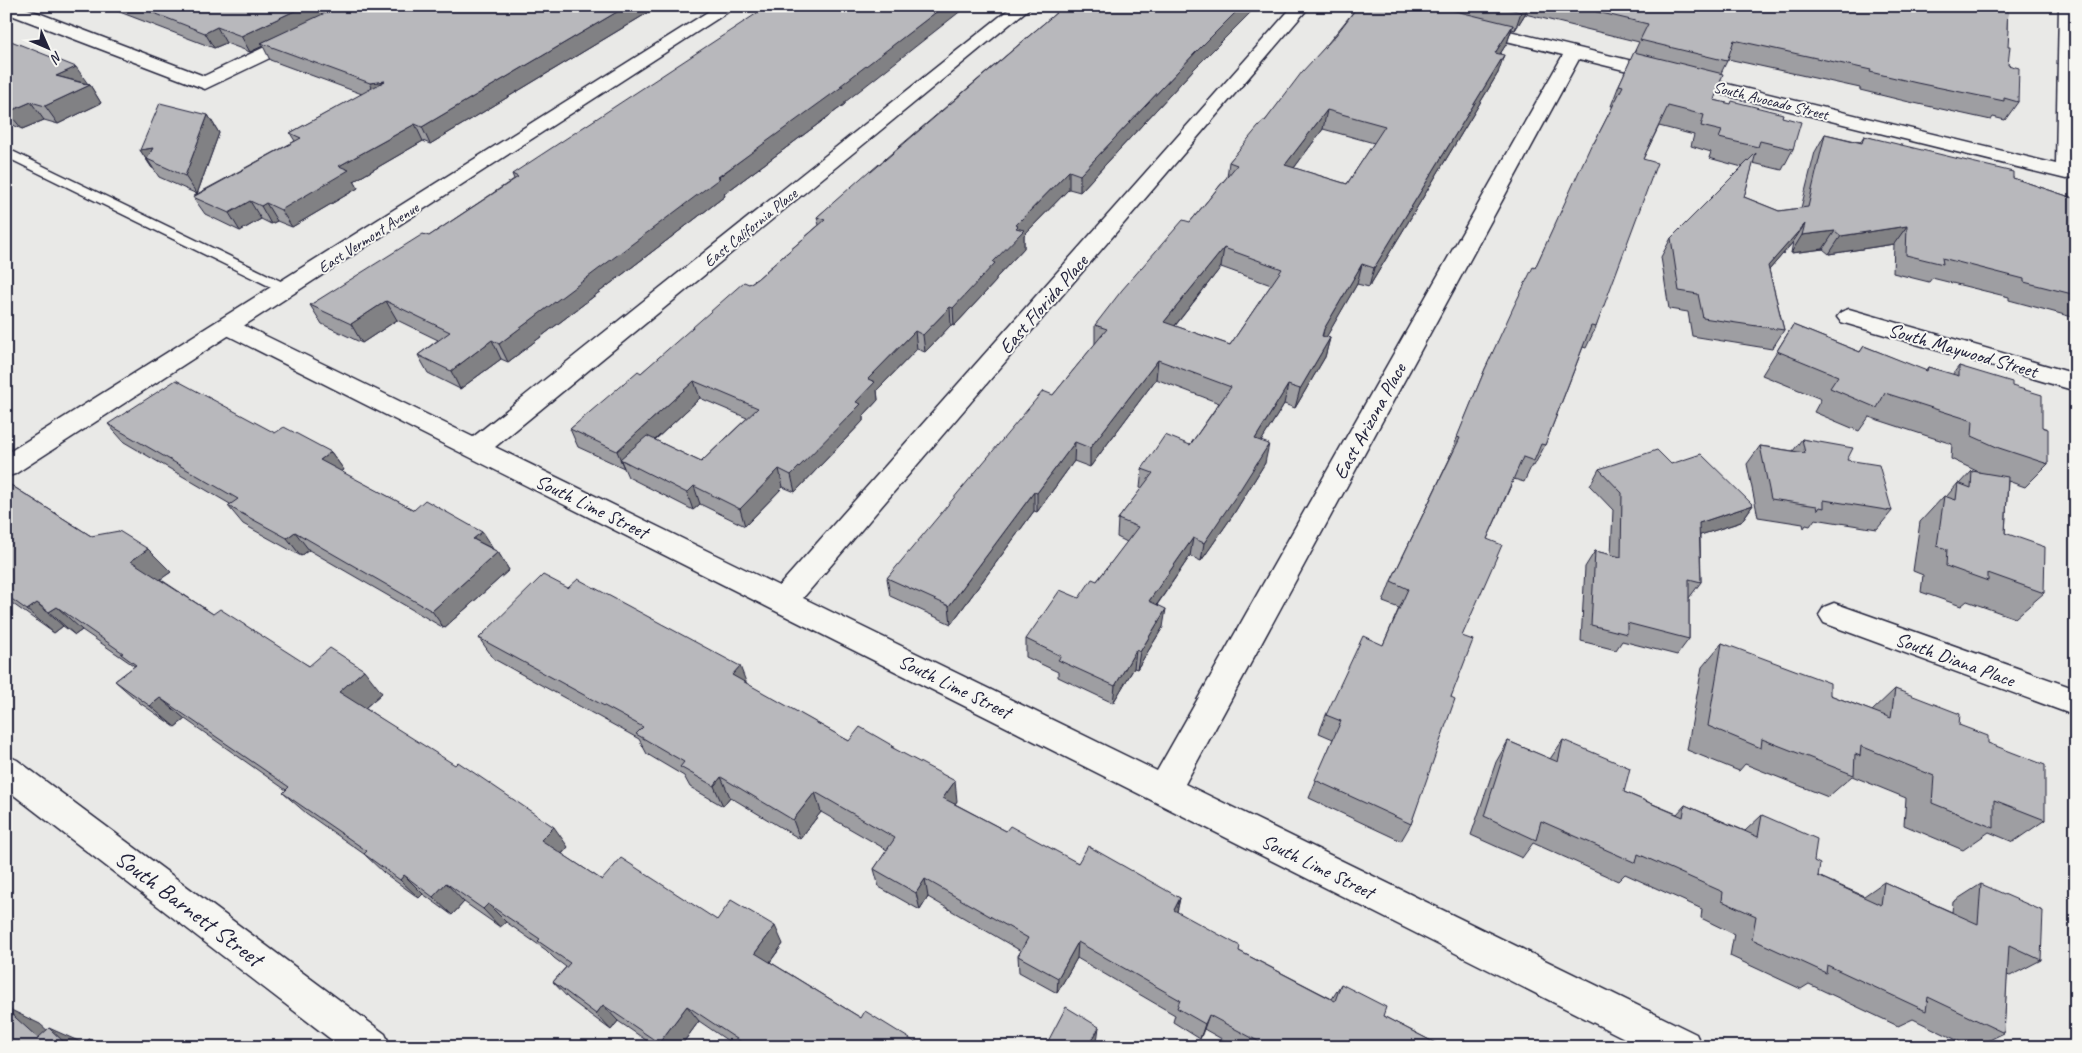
<svg xmlns="http://www.w3.org/2000/svg" width="2082" height="1053" font-family="Caveat,sans-serif">
<style>
.lines{fill:none;stroke-linecap:round;stroke-linejoin:round}
.lane-casing{stroke:#22223b;stroke-width:3}
.street-casing{stroke:#22223b;stroke-width:3}
.secondary-casing{stroke:#22223b;stroke-width:3}
.lane{fill:#f6f6f2;fill-rule:evenodd}
.street{fill:#f6f6f2;fill-rule:evenodd}
.secondary{fill:#f6f6f2;fill-rule:evenodd}
.wall{fill:#9e9ea2;stroke:#22223b;fill-rule:evenodd}
.shaded-wall{fill:#818184;stroke:#22223b}
.building{fill:#b8b8bc;stroke:#22223b;fill-rule:evenodd}
.labels{text-anchor:middle;stroke-width:4;stroke-linejoin:round;paint-order:stroke}
.far-street-label{font-size:16px;fill:#22223b;stroke:#f6f6f2}
.street-label{font-size:20px;fill:#22223b;stroke:#f6f6f2}
.near-street-label{font-size:24px;fill:#22223b;stroke:#f6f6f2}
</style>
<rect width="100%" height="100%" fill="#e9e9e7"/>
<filter id="ink" filterUnits="userSpaceOnUse"><feTurbulence type="fractalNoise" baseFrequency=".02" numOctaves="2"/><feDisplacementMap in="SourceGraphic" scale="10" xChannelSelector="R" yChannelSelector="G"/><feConvolveMatrix kernelMatrix="1 2 1 2 8 2 1 2 1" color-interpolation-filters="sRGB"/></filter>
<g filter="url(#ink)">
<g class="lines">
<g class="lane-casing">
<polygon id="lane" points="6,148 291,286 293,289 291,292 281,292 6,157"/>
</g>
<g class="street-casing">
<g id="street">
<polygon points="6,6 20,6 204,76 350,6 372,6 370,10 205,89 6,13"/>
<polygon points="1013,6 1032,6 495,447 779,586 1293,6 1310,6 803,598 1157,771 1563,55 1466,31 1463,27 1466,23 1472,22 2056,164 2059,6 2075,6 2076,174 2073,177 2066,179 1579,59 1185,784 1696,1034 1702,1047 1642,1047 219,331 215,326 219,321 227,318 235,321 473,437"/>
<polygon points="1849,309 2076,374 2076,391 1841,322 1837,317 1841,312"/>
<polygon points="1834,603 2076,689 2076,716 1824,623 1819,615 1824,607"/>
<polygon points="6,755 17,760 385,1034 391,1047 341,1047 6,789"/>
</g>
</g>
<g class="secondary-casing">
<polygon id="secondary" points="717,6 737,6 15,474 6,477 6,454"/>
</g>
<use href="#lane" class="lane"/>
<use href="#street" class="street"/>
<use href="#secondary" class="secondary"/>
</g>
<g class="wall">
<polygon points="104,6 659,6 430,144 423,141 354,181 358,188 292,227 277,221 271,224 261,219 240,231 205,214 193,197 197,194 159,177 153,168 152,168 140,150 208,115 219,133 197,194 295,141 290,133 362,94 270,60 263,46 250,52 226,43 214,48"/>
<path d="M1064,6h193l-64,64 -113,122 -11,-3 -45,46v13l-28,30v3l-42,45 -3,-1 -26,27 -8,-3 -40,41 1,10 -15,16v5l-68,71 -12,-5 -38,39 -45,-22 -7,6 -65,-33 -4,-9 -46,-21 -8,-18 71,-56 108,-89 8,-5 62,-54 -2,-8zM700,398l47,20 -46,44 -46,-22z"/>
<path d="M1358,6h650l-1,23 1,36 10,37 -13,18 -12,-3 -2,3 -86,-19 -45,-11v-2l-132,-29 -7,14 -7,27 68,17 11,32 -11,21 -29,-7 -9,34 35,14 22,-3 14,-56 10,-18 35,8 4,-6 149,42 63,21v119l-67,-18v-3l-77,-19 -3,4 -36,-9 1,-29 -65,10 -6,-5 -32,4 2,-11 -24,28 15,60 -12,19 -80,-13 -4,-24 -19,-3 -8,-52 10,-19 71,-71 -33,-9 2,-6 -20,-6 3,-11 -35,-9 -16,33 -47,168 -10,21 -3,-1 -38,98 -11,21 -2,-1 -8,17 -10,-3 -27,60 -25,97 -11,61 -40,127 -10,17 -92,-43 24,-59 -14,-6 7,-18 57,-70 16,-37 -16,-6 8,-21 59,-123h-1l36,-89 50,-101 59,-125 19,-37h-2l8,-21 20,-43 -114,-28 -10,16 -3,-1 -5,14 -7,11 -2,19 -129,214 -12,-3 -31,53 4,1 -5,19 -30,51 -11,-4 -23,37 4,22 -32,52 -32,46 -11,-5 -33,49 6,22 -26,42 -3,-1 -21,35 -55,-26v-5l-32,-15v-18l53,-41 18,-17 30,-39 -10,-5 1,-18 24,-31h-2l2,-19 48,-24 29,-42 -63,-24 -66,88 -16,-6 -37,51 -3,-1 -83,113 -61,-28 -3,-18 166,-183 42,-51v-19l95,-103 37,-45 2,-15 36,-41zM1323,129l51,14 -27,41 -53,-16zM1221,267l50,18 -41,60 -55,-19z"/>
<polygon points="6,39 90,85 101,103 58,124 44,120 22,129 6,122"/>
<polygon points="845,102 845,104 724,194 725,196 508,362 501,359 460,389 428,373 418,355 438,340 397,320 362,343 322,324 310,305 429,236 514,179 512,174"/>
<polygon points="1793,325 1860,352 1864,346 1925,371 1928,367 1952,375 1959,366 2012,386 2042,427 2048,464 2025,487 2008,481 2005,533 2044,593 2015,618 1967,601 1961,606 1921,592 1923,575 1913,571 1920,522 1944,496 1946,497 1958,483 1960,484 1972,471 1981,473 1951,459 1952,444 1869,417 1859,431 1814,412 1821,399 1762,375"/>
<polygon points="108,424 275,433 331,452 344,470 341,472 414,510 498,552 509,570 444,628 309,550 301,556 243,524 228,506 230,504 124,442"/>
<polygon points="1802,439 1847,460 1892,511 1877,529 1815,519 1810,526 1806,525 1804,528 1803,524 1758,517 1747,464 1760,446 1793,451"/>
<polygon points="1671,464 1753,505 1741,522 1700,535 1701,582 1689,598 1689,639 1677,655 1622,641 1616,650 1581,641 1585,567 1595,551 1611,555 1613,510 1590,486 1599,469"/>
<polygon points="6,482 91,536 148,549 171,572 160,579 213,614 309,666 382,693 365,708 568,847 562,854 602,880 717,920 783,944 770,962 861,1018 923,1047 737,1047 699,1021 680,1047 656,1047 618,1021 611,1030 569,999 553,982 566,967 554,958 546,950 506,922 500,927 464,902 452,915 423,894 419,898 384,873 364,854 306,813 283,793 286,790 185,719 175,727 140,703 115,681 135,666 133,665 82,630 75,635 63,626 54,633 6,599"/>
<polygon points="479,638 746,684 849,741 893,746 893,748 957,801 955,804 1006,831 1078,863 1180,898 1177,912 1239,951 1332,999 1341,984 1383,1016 1443,1047 1236,1047 1204,1029 1200,1039 1173,1022 1175,1015 1077,958 1057,993 1019,972 1018,956 1021,951 928,897 920,910 879,887 874,869 887,850 821,812 800,839 730,797 723,806 690,787 684,776 647,754 639,739 494,659"/>
<polygon points="1722,643 1830,695 1872,711 1895,689 1959,725 1988,743 2045,820 2013,842 1989,832 1963,850 1904,825 1906,798 1852,776 1828,797 1745,764 1739,771 1687,750 1702,667"/>
<polygon points="1563,740 1624,792 1677,814 1685,805 1745,831 1762,815 1814,861 1818,876 1864,896 1884,882 1952,912 1953,902 1981,884 2041,960 2010,976 2007,975 2004,1033 1975,1047 1971,1047 1913,1019 1898,1026 1809,984 1801,989 1730,956 1734,934 1701,918 1702,909 1625,874 1618,881 1533,843 1522,858 1471,835 1496,762 1508,741 1550,759"/>
</g>
<g class="shaded-wall">
<polygon points="305,6 345,6 261,43 263,46 250,52 241,36"/>
<polygon points="627,6 659,6 430,144 422,127"/>
<polygon points="944,6 967,6 845,102 845,104 724,194 725,196 508,362 499,344"/>
<polygon points="1242,6 1257,6 1193,70 1080,192 1080,175 1195,53"/>
<polygon points="1525,6 1528,6 1525,14 1515,30 1521,12"/>
<polygon points="1513,25 1507,43 1489,71 1495,53"/>
<polygon points="217,27 226,43 214,48 205,33"/>
<polygon points="1504,55 1498,73 1369,287 1374,268"/>
<polygon points="76,67 88,84 56,76"/>
<polygon points="385,81 378,100 370,83"/>
<polygon points="90,85 101,103 58,124 45,106"/>
<polygon points="31,102 44,120 22,129 8,112"/>
<polygon points="1327,110 1323,129 1282,184 1285,165"/>
<polygon points="208,115 219,133 197,194 185,176"/>
<polygon points="415,124 423,141 354,181 358,188 292,227 281,210 339,166"/>
<polygon points="153,148 147,159 153,168 152,168 140,150"/>
<polygon points="1069,171 1069,189 1024,235 1024,248 996,278 996,281 954,326 953,308 993,262 1016,225"/>
<polygon points="250,201 261,219 240,231 229,213"/>
<polygon points="266,203 277,221 271,224 261,206"/>
<polygon points="1805,224 1793,242 1757,284 1768,266"/>
<polygon points="1907,226 1894,244 1829,254 1841,236"/>
<polygon points="1835,231 1823,249 1791,253 1802,235"/>
<polygon points="1224,248 1221,267 1162,342 1164,322"/>
<polygon points="1362,264 1357,284 1320,348 1324,329"/>
<polygon points="386,301 397,320 362,343 351,324"/>
<polygon points="950,307 951,325 925,352 923,335"/>
<polygon points="915,331 917,349 877,390 878,400 863,416 863,421 795,492 791,475 856,402 868,379"/>
<polygon points="1330,338 1325,357 1295,408 1300,389"/>
<polygon points="492,340 501,359 460,389 451,371"/>
<polygon points="1158,360 1156,379 1090,467 1090,448"/>
<polygon points="694,381 700,398 629,464 620,459 624,468 617,451"/>
<polygon points="1288,385 1284,404 1251,458 1255,439"/>
<polygon points="1075,442 1074,461 1037,512 1037,493"/>
<polygon points="1269,444 1265,463 1233,515 1201,561 1204,543"/>
<polygon points="331,452 344,470 332,478 320,460"/>
<polygon points="779,469 783,487 745,526 740,509"/>
<polygon points="694,486 700,504 693,510 687,493"/>
<polygon points="1034,492 1034,511 951,624 949,606"/>
<polygon points="1753,505 1741,522 1688,539 1699,523"/>
<polygon points="295,532 309,550 301,556 287,538"/>
<polygon points="482,532 493,549 473,539"/>
<polygon points="1193,538 1190,556 1147,619 1149,601"/>
<polygon points="148,549 171,572 154,584 131,561"/>
<polygon points="498,552 509,570 444,628 432,611"/>
<polygon points="37,603 63,626 54,633 27,610"/>
<polygon points="57,607 82,630 75,635 49,612"/>
<polygon points="1166,609 1163,627 1137,669 1140,652"/>
<polygon points="1136,650 1134,668 1113,703 1115,686"/>
<polygon points="740,666 748,687 732,675"/>
<polygon points="364,670 382,693 358,714 339,692"/>
<polygon points="160,698 185,719 175,727 150,706"/>
<polygon points="721,777 730,797 723,806 714,786"/>
<polygon points="955,781 957,801 946,817 943,798"/>
<polygon points="815,792 821,812 800,839 793,820"/>
<polygon points="554,827 568,847 556,860 541,840"/>
<polygon points="404,875 423,894 419,898 400,880"/>
<polygon points="925,879 928,897 920,910 916,893"/>
<polygon points="446,883 464,902 452,915 433,897"/>
<polygon points="1180,898 1176,916 1174,910"/>
<polygon points="488,904 506,922 500,927 483,909"/>
<polygon points="775,926 783,944 764,970 755,953"/>
<polygon points="1078,942 1077,958 1057,993 1058,978"/>
<polygon points="603,1005 618,1021 611,1030 596,1014"/>
<polygon points="687,1006 699,1021 680,1047 662,1047 659,1043"/>
<polygon points="6,1007 9,1009 40,1024 66,1047 38,1038 6,1019"/>
<polygon points="1209,1015 1204,1029 1200,1039 1205,1024"/>
<polygon points="1099,1027 1097,1042 1095,1047 1089,1047"/>
<polygon points="49,1028 85,1044 87,1047 69,1047"/>
<polygon points="89,1039 106,1047 98,1047"/>
</g>
<g class="building">
<polygon points="136,6 305,6 241,36 217,27 205,33"/>
<polygon points="340,6 627,6 422,127 415,124 339,166 349,170 281,210 266,203 261,206 250,201 229,213 193,197 301,138 290,133 385,81 370,83 261,43"/>
<polygon points="768,6 944,6 840,86 843,86 718,177 720,178 499,344 492,340 451,371 418,355 450,332 386,301 351,324 310,305 423,234 429,236 518,177 512,174"/>
<polygon points="1064,6 1242,6 1195,53 1080,175 1069,171 1016,225 1018,226 1016,228 1024,230 993,262 995,263 953,308 950,307 923,335 915,331 868,379 875,382 856,402 861,404 791,475 779,469 740,509 694,486 687,493 620,459 647,436 701,462 758,408 694,381 617,451 570,429 638,371 641,373 744,282 749,284 757,279 825,220 817,217 869,171 871,172"/>
<path d="M1358,6h77l78,19 -18,28 9,2 -130,213 -12,-4 -38,65 -2,7 8,2 -30,51 -12,-4 -33,54 14,5 -33,52 -32,47 -11,-5 -44,63 17,8 -26,43 -4,-2 -21,36 -57,-26 3,-4 -35,-17 34,-49 19,8 13,-19 5,2 41,-54 -20,-8 35,-46 -11,-4 23,-34 25,10 41,-58 -73,-27 -68,88 -15,-6 -38,51 -3,-1 -85,114 -62,-28 156,-187 10,4 54,-66 -12,-4 27,-35 61,-70 7,2 47,-57 -8,-3 34,-41h2l37,-49 34,-37zM1327,110l58,16 -38,58 -62,-19zM1224,248l58,21 -52,76 -66,-23z"/>
<polygon points="1497,6 1525,6 1521,12"/>
<polygon points="1572,6 2008,6 2007,29 2009,30 2008,46 2010,46 2008,65 2019,68 2018,102 2004,98 2004,101 1917,83 1870,72 1871,70 1734,40 1727,61 1640,40 1648,24"/>
<polygon points="6,39 76,67 56,76 90,85 45,106 31,102 8,112 6,111"/>
<polygon points="1634,52 1723,74 1714,100 1731,104 1732,101 1783,114 1782,117 1801,122 1793,149 1760,141 1758,147 1719,138 1722,131 1701,126 1704,115 1668,106 1643,159 1657,163 1596,327 1591,326 1545,445 1541,444 1534,461 1523,457 1487,539 1502,545 1462,636 1473,640 1451,697 1455,699 1411,824 1315,780 1341,721 1326,715 1363,636 1383,645 1408,589 1391,581 1460,438 1457,437 1485,369 1513,308 1533,267 1535,268 1592,143 1594,143 1623,86 1619,85"/>
<polygon points="160,103 208,115 185,176 147,159 153,148 140,150"/>
<polygon points="1825,134 1862,143 1864,136 2013,172 2013,178 2076,199 2076,295 2024,282 2024,279 1942,258 1943,264 1906,255 1907,226 1841,236 1835,231 1802,235 1805,224 1768,266 1784,330 1703,318 1698,294 1679,291 1671,238 1756,153 1744,197 1779,211 1808,207"/>
<polygon points="1793,325 1860,352 1864,346 1927,371 1928,367 1959,376 1959,366 2012,382 2012,386 2042,395 2042,427 2048,429 2048,464 1999,448 1972,436 1973,421 1885,393 1877,408 1830,388 1838,376 1777,351"/>
<polygon points="176,380 275,433 284,427 331,452 320,460 414,510 425,500 482,532 473,539 498,552 432,611 295,532 287,538 228,506 238,499 108,424"/>
<polygon points="1802,439 1853,448 1847,460 1879,465 1892,511 1824,500 1824,508 1820,507 1818,510 1817,506 1771,499 1760,446 1805,453"/>
<polygon points="1657,450 1671,464 1701,454 1753,505 1699,523 1701,582 1689,579 1689,639 1627,623 1627,634 1591,625 1595,551 1621,557 1622,493 1599,469"/>
<polygon points="1972,471 2008,477 2005,533 2045,547 2044,593 1988,573 1988,581 1946,566 1947,549 1937,546 1944,496 1956,500 1958,483 1971,488"/>
<polygon points="6,482 91,536 119,531 148,549 131,561 213,614 220,609 309,666 330,648 364,670 339,692 455,765 458,762 554,827 541,840 602,880 621,858 717,920 731,900 775,926 755,953 861,1018 865,1011 923,1047 749,1047 687,1006 659,1043 603,1005 596,1014 553,982 570,963 538,941 540,939 488,904 483,909 446,883 433,897 404,875 400,880 364,854 367,851 283,793 289,787 160,698 150,706 115,681 136,665 121,654 123,653 57,607 49,612 37,603 27,610 6,595"/>
<polygon points="543,575 568,588 578,579 740,666 732,675 849,741 860,727 893,746 891,747 955,781 943,798 1006,831 1010,826 1078,863 1088,846 1180,898 1174,910 1240,946 1239,951 1335,1001 1341,984 1386,1007 1383,1016 1443,1047 1269,1047 1209,1015 1205,1024 1177,1008 1180,1000 1078,942 1058,978 1018,956 1028,938 925,879 916,893 874,869 895,838 815,792 793,820 721,777 714,786 680,767 684,762 636,734 643,727 479,638"/>
<polygon points="1722,643 1830,683 1830,695 1891,718 1895,689 1960,714 1959,725 1988,736 1988,743 2045,765 2045,820 1994,800 1994,828 1932,803 1934,776 1861,746 1860,756 1855,754 1854,775 1762,739 1761,748 1708,726"/>
<polygon points="1563,740 1630,768 1624,792 1683,817 1685,805 1758,837 1762,815 1817,839 1814,861 1820,864 1818,876 1881,905 1884,882 1978,924 1981,884 2043,911 2041,960 2009,945 2004,1033 1928,997 1926,1011 1827,965 1826,973 1752,939 1756,916 1722,901 1723,892 1638,854 1636,863 1541,821 1536,840 1484,816 1508,741 1558,762"/>
<polygon points="1066,1007 1099,1027 1089,1047 1045,1047"/>
<polygon points="6,1009 38,1038 49,1028 69,1047 6,1047"/>
<polygon points="89,1039 98,1047 81,1047"/>
<polygon points="1037,1044 1042,1047 1036,1047"/>
</g>
</g>
<g class="labels">
<g class="far-street-label">
<text transform="translate(1771 100) rotate(14)" y="6">South Avocado Street</text>
<text transform="translate(750 227) rotate(-39)" y="6">East California Place</text>
<text transform="translate(368 237) rotate(-33)" y="6">East Vermont Avenue</text>
</g>
<g class="street-label">
<text transform="translate(1043 304) rotate(-49)" y="7">East Florida Place</text>
<text transform="translate(1963 350) rotate(16)" y="7">South Maywood Street</text>
<text transform="translate(1369 421) rotate(-61)" y="7">East Arizona Place</text>
<text transform="translate(592 506) rotate(26)" y="7">South Lime Street</text>
<text transform="translate(1955 659) rotate(20)" y="7">South Diana Place</text>
<text transform="translate(955 686) rotate(26)" y="7">South Lime Street</text>
<text transform="translate(1318 866) rotate(26)" y="7">South Lime Street</text>
</g>
<g class="near-street-label">
<text transform="translate(189 908) rotate(37)" y="8">South Barnett Street</text>
</g>
</g>
<rect width="2082" height="1053" fill="none" stroke="#f6f6f2" stroke-width="25"/>
<rect x="12" y="12" width="2057" height="1028" fill="none" stroke="#22223b" stroke-width="2" filter="url(#ink)"/>
<g transform="translate(48 48) rotate(135)" stroke="#f6f6f2" stroke-width="4" paint-order="stroke">
<path d="M0-4L9 19L0 12L-9 19Z" fill="#22223b"/>
<text y="-8" font-size="14" font-weight="bold" text-anchor="middle" fill="#22223b">N</text>
</g>
</svg>
